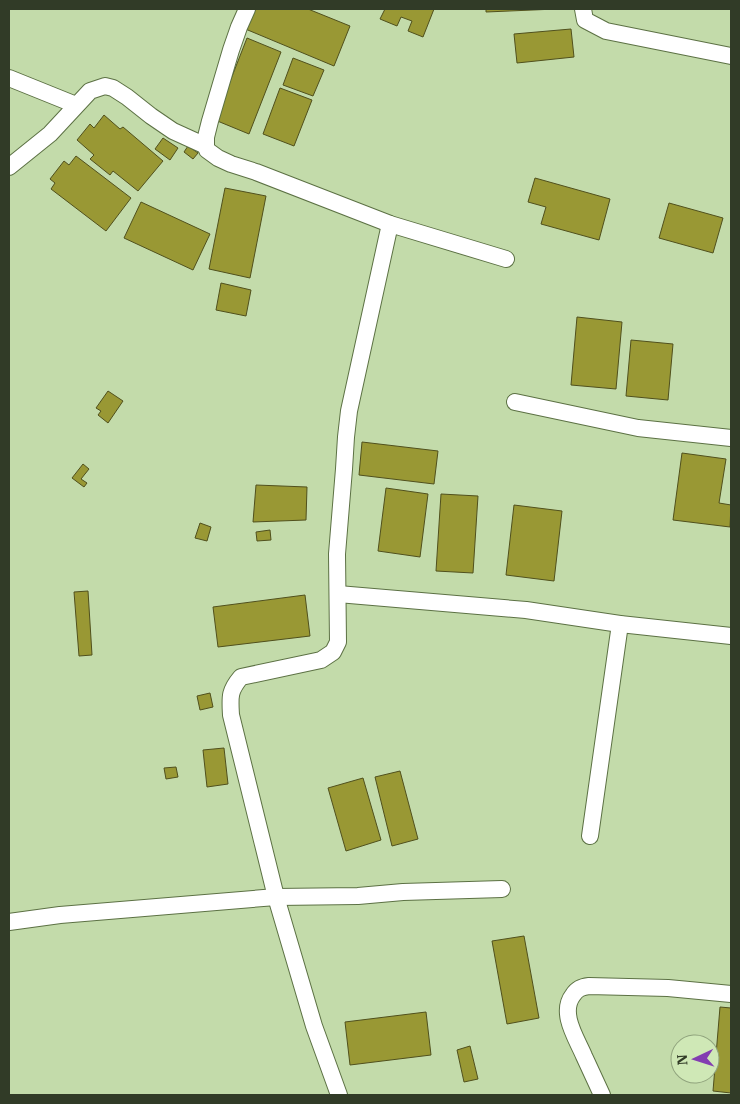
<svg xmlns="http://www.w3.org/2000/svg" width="740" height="1104" font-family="'IBM Plex Serif',serif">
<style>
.building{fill:#999834;stroke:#50501d}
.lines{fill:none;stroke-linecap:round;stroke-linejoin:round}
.street-casing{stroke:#5c7144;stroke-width:18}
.street{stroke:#fff;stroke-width:16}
</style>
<rect width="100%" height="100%" fill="#c3dbaa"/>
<g class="building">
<polygon points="250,9 308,9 350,26 334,66 243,28"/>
<polygon points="385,9 434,9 423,37 408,31 412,21 401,17 397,26 380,19"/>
<polygon points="486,9 556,9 486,12"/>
<polygon points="571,29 574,57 517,63 514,34"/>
<polygon points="247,38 281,52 249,134 215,120"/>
<polygon points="293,58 324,70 313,96 283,85"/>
<polygon points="280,88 312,100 294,146 263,134"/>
<polygon points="104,115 120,129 123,127 163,161 138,191 113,171 110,175 90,159 94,155 77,140 90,124 94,128"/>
<polygon points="163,138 178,148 170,160 155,149"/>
<polygon points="188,146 198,153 193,159 184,152"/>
<polygon points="76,156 131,198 106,231 51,189 55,183 50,179 64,161 69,165"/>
<polygon points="535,178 610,199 599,240 541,224 546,207 528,202"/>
<polygon points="225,188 266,196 250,278 209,269"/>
<polygon points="141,202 210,234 193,270 124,238"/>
<polygon points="669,203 723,218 713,253 659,238"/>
<polygon points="221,283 251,290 246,316 216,310"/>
<polygon points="577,317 622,322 616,389 571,385"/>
<polygon points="631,340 673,344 668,400 626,396"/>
<polygon points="108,391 123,401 108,423 98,415 101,411 96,408"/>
<polygon points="362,442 438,451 434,484 359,475"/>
<polygon points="682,453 726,459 719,503 731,505 730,527 673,520"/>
<polygon points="83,464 89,469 81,479 87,483 84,487 72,478"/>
<polygon points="256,485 307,487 306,520 253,522"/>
<polygon points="386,488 428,494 420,557 378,551"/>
<polygon points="441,494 478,496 473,573 436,571"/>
<polygon points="514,505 562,511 554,581 506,575"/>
<polygon points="200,523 211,527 207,541 195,538"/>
<polygon points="270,530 271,540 257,541 256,532"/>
<polygon points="88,591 92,655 79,656 74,592"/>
<polygon points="305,595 310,636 218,647 213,607"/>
<polygon points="210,693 213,707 200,710 197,696"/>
<polygon points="224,748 228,784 207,787 203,750"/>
<polygon points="176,767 178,777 166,779 164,768"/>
<polygon points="400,771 418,839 392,846 375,777"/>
<polygon points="363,778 381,840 346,851 328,788"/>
<polygon points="524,936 539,1018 507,1024 492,941"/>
<polygon points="720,1007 731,1008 731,1093 713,1091"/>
<polygon points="426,1012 431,1055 350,1065 345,1022"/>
<polygon points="470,1046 478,1079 464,1082 457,1050"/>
</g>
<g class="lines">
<g class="street-casing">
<g id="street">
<polyline points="247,9 239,27 231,50 210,121 206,137 206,146 207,150 218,158 231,164 256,172 390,224 506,259"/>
<polyline points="583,9 585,20 606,31 731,56"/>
<polyline points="9,78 76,105"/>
<polyline points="9,167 50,134 90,91 105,86 113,88 127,97 151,116 173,131 206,146"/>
<polyline points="515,402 638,428 731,438"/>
<polyline points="338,594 526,610 620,624 731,636"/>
<polyline points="590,836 620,624"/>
<polyline points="9,922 60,915 276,897 358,896 403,892 502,889"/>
<path d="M339,1095l-25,-69 -38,-129 -45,-182c-1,-18 -2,-24 10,-38l80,-17 12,-8 5,-10 -1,-88 7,-85 2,-32 3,-26 41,-187"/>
<path d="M602,1095c-6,-13 -12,-26 -18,-39 -7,-17 -25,-43 -11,-61 4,-6 8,-8 16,-9l79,2 63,6"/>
</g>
</g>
<use href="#street" class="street"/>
</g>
<rect width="740" height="1104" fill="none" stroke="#313b27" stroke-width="20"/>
<g transform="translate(695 1059) rotate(266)"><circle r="24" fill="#cfe8b6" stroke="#90a37d"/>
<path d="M0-4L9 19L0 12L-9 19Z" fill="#833db1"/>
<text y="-8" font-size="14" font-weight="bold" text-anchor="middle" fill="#313b27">N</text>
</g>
</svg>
